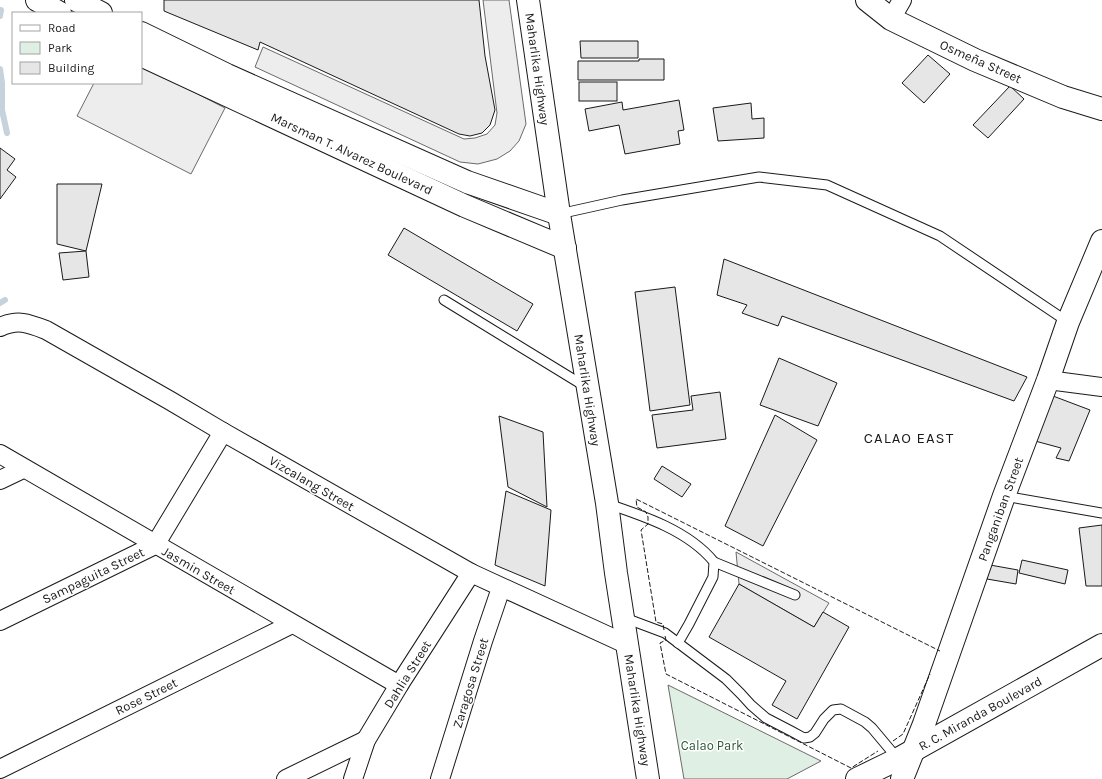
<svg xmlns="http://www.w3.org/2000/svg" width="1102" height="779" font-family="Karla,sans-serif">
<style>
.green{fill:#e0efe3;stroke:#6a6a6a}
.parking{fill:#ededed;stroke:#6a6a6a}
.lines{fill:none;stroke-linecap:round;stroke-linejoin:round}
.stream{stroke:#c6d2dc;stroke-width:6}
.building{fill:#e6e6e6;stroke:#1a1a1a}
.lane-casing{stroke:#1a1a1a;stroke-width:11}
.street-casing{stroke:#1a1a1a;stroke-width:20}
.secondary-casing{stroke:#1a1a1a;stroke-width:24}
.primary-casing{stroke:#1a1a1a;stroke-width:24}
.lane{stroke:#fff;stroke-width:9}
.street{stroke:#fff;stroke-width:18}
.secondary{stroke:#fff;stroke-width:22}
.primary{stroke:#fff;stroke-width:22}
.fence{stroke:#1a1a1a;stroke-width:1;stroke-dasharray:5 2;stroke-linecap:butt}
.labels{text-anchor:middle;stroke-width:3;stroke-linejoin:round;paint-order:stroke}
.street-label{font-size:13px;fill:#1a1a1a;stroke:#fff}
.park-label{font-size:13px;fill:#2b5a34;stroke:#fff}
.quarter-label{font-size:15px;letter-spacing:1px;fill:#1a1a1a;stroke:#fff}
</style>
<rect width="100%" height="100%" fill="#fff"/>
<polygon class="green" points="668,685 821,761 787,779 684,779"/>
<g class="parking">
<polygon points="483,0 509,0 526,124 519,141 510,151 497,159 478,164 460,162 255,67 263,47 464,139 475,138 487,134 495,125 497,113"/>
<polygon points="141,65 225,108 191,174 77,116 94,83 141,83"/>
<polygon points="736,552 829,603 814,627 739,584"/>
</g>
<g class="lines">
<g class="stream">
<polyline points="0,16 1,10"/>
<polyline points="0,69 2,83 2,110 7,133"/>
<polyline points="0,303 5,300"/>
</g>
</g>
<g class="building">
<polygon points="164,0 479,0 485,56 495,110 490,125 482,133 470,136 459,134 260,42 258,50 164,11"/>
<polygon points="580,41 638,41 638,58 581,58"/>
<polygon points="928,55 950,74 924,103 902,83"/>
<polygon points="639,59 664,59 664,80 578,80 578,61 639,61"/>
<rect x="579" y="82" width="38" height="19"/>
<polygon points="1010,86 1024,99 988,138 973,125"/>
<polygon points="679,100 684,130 678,131 680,144 625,154 619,125 589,131 585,109 622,102 623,110"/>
<polygon points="751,103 752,119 764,118 764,138 718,141 713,108"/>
<polygon points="0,148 15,159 7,170 16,177 0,199"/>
<polygon points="57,184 102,184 86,251 57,244"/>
<polygon points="404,228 533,304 517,331 388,255"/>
<polygon points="86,251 89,277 63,280 59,253"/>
<polygon points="724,259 1027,377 1014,401 782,316 778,326 742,313 747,305 717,295"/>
<polygon points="675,287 690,405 650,411 635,292"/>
<polygon points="779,358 837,383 818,426 760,405"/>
<polygon points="720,392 726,439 657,448 652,415 693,410 691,396"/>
<polygon points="1053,396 1090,410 1069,461 1056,458 1061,448 1035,441"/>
<polygon points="775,415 817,440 763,546 725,526"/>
<polygon points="499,416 543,432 547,507 508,487"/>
<polygon points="662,466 691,484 682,497 654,479"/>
<polygon points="506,491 551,510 545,586 495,565"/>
<polygon points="1102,525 1102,586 1086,586 1079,528"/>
<polygon points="1022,560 1068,570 1065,584 1019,573"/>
<polygon points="990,565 1018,570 1016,584 987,579"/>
<polygon points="739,584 814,627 823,612 849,627 797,719 772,705 786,681 709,637"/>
</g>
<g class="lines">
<g class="lane-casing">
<g id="lane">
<polyline points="559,214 622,200 759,177 827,185 940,236 1068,322"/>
<polyline points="444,300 586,387"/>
<polyline points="1004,496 1102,513"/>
<path d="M608,504c36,12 81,27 106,58l-1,15 -24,47 -11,19"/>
<polyline points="714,562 795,595"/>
<polyline points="625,618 665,633 726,679 741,694 751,705 766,718 791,731 804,738 810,737 815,733 824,719 833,710 841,709 865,722 872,728 898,759"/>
</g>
</g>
<g class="street-casing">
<g id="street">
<polyline points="891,19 902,0"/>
<path d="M0,327c18,-8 28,-4 46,3l123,70 54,32 248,141 157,72"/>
<polyline points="1048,380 1102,387"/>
<polyline points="0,454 399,685"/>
<polyline points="0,480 23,469"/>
<polyline points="0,621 155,545 223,432"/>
<polyline points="0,769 292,624"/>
<polyline points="286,779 366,740"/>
<polyline points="353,779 366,740 399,685 471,573"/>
<polyline points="440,779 483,641 501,588"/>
</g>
</g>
<g class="secondary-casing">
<g id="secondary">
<polyline points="37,0 60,13"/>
<polyline points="76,0 101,13"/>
<polyline points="867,0 891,19 975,60 1063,97 1102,109"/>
<polyline points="141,33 227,75 467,182 559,214"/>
<polyline points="141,55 465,206 565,248"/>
<polyline points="902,779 924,724 1004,496 1048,380 1068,322 1102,241"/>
</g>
</g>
<g class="primary-casing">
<g id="primary">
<polyline points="528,0 559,214 607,503 616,573 648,779"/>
<polyline points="857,779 898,759 1102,645"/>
</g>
</g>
<use href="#lane" class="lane"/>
<use href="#street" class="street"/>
<use href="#secondary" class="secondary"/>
<use href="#primary" class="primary"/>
<g class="fence">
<polyline points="664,630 663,624 656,622 641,530 648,524 648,517 646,512 637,507 636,499 940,651"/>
<polyline points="665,636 666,640 660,643 666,674 851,768 878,751"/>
<polyline points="893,741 903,734 930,674"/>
</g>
</g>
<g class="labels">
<g class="street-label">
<text transform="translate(981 61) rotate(24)" y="5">Osmeña Street</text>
<text transform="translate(538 69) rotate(82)" y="5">Maharlika Highway</text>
<text transform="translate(352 153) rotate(25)" y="5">Marsman T. Alvarez Boulevard</text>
<text transform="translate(588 390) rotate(81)" y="5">Maharlika Highway</text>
<text transform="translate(312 483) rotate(30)" y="5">Vizcalang Street</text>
<text transform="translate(1000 509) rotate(-70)" y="5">Panganiban Street</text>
<text transform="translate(199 570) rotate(30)" y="5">Jasmin Street</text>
<text transform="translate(93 575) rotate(-26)" y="5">Sampaguita Street</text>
<text transform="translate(407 674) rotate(-58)" y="5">Dahlia Street</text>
<text transform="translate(470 683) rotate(-73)" y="5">Zaragosa Street</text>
<text transform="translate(146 696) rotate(-26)" y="5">Rose Street</text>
<text transform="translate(638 710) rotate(81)" y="5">Maharlika Highway</text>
<text transform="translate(980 713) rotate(-29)" y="5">R. C. Miranda Boulevard</text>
</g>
<g class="park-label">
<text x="712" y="750">Calao Park</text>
</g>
<g class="quarter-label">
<text x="909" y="443">CALAO EAST</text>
</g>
</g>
<rect x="12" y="12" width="130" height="72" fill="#ffffff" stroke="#a3a3a3"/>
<rect x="20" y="25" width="20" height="6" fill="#ffffff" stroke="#a3a3a3"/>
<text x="48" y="32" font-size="12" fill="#1a1a1a">Road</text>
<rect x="20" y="42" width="20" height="12" fill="#e0efe3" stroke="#a3a3a3"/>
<text x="48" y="52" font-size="12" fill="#1a1a1a">Park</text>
<rect x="20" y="62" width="20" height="12" fill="#e6e6e6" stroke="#a3a3a3"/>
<text x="48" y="72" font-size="12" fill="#1a1a1a">Building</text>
</svg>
